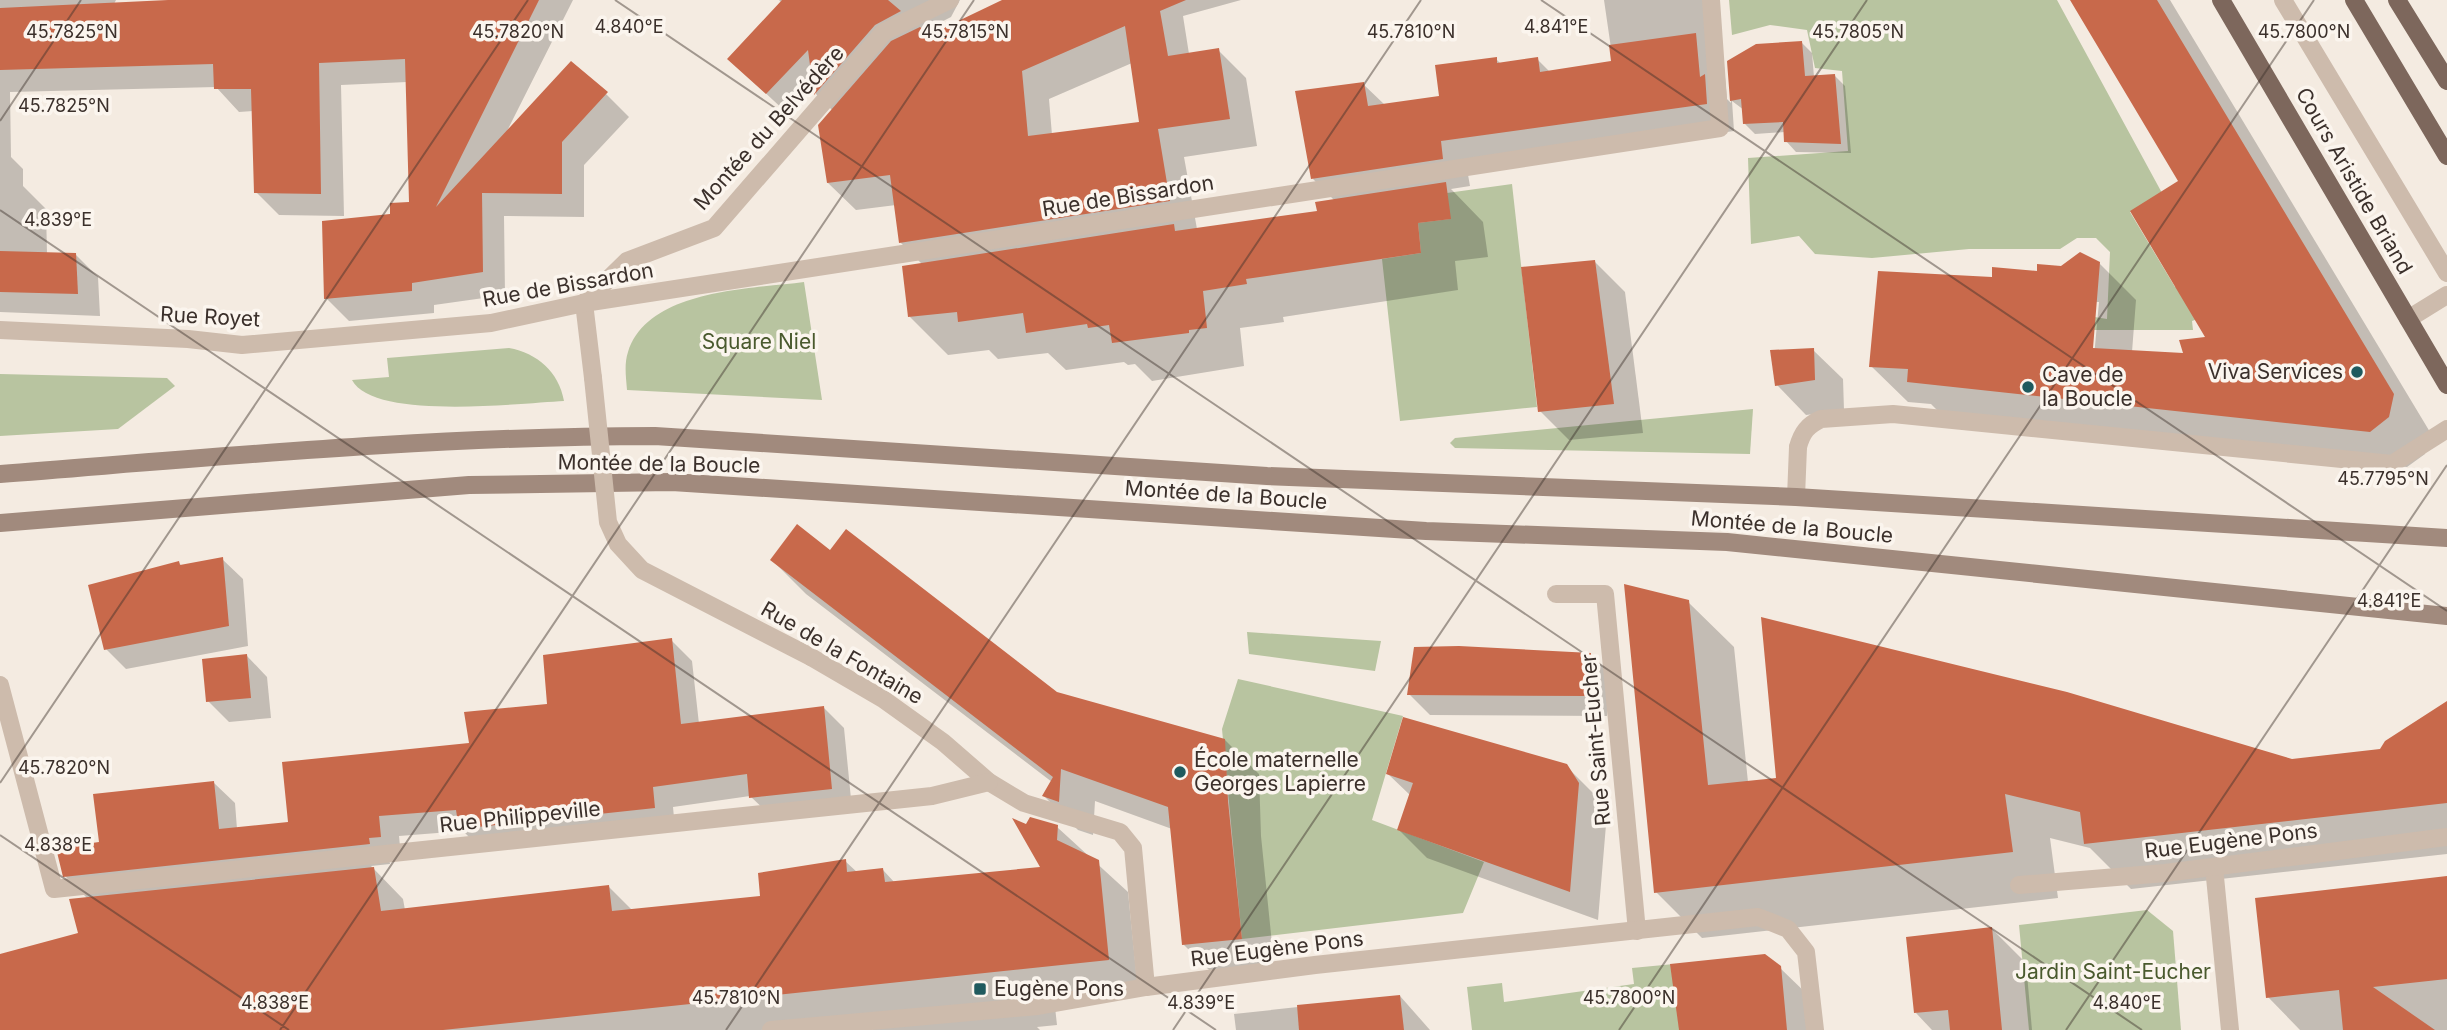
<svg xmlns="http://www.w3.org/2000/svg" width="2447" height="1030" font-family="Inter,sans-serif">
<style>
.green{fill:#b8c4a0}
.shadow{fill:#0003;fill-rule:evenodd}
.building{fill:#c8694b;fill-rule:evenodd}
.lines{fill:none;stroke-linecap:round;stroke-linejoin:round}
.lane{stroke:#cdbbac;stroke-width:18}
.street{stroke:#cdbbac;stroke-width:18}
.secondary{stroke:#a18a7d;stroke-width:18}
.primary{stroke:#7d675c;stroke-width:18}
.street-bridge{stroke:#cdbbac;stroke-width:18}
.ticks{fill:none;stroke:#3b302b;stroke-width:2;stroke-opacity:0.45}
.poi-dot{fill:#1f5a5e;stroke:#fbf5ee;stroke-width:2.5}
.labels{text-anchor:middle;stroke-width:7;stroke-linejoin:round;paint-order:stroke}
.street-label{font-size:21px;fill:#3b302b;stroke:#fbf5ee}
.park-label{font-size:21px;fill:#4a5a2e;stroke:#fbf5ee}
.poi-label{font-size:21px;fill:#3b302b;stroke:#fbf5ee;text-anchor:start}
.ticks-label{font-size:18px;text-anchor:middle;fill:#3b302b;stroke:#fbf5ee;stroke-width:7;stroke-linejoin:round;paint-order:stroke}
</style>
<rect width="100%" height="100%" fill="#f4ebe1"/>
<g class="green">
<polygon points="1729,0 2057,0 2162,193 2130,212 2175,287 2191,285 2209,315 2192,321 2193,330 2068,330 2070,313 2107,319 2110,252 2096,238 2077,238 2060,249 1969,249 1872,258 1815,254 1799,236 1751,244 1748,158 1848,151 1842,71 1815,68 1807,30 1770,25 1732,35"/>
<polygon points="1512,184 1537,407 1400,421 1382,259 1421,253 1418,223 1450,219 1447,193"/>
<path d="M804,282l18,118 -195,-10c-1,-13 -3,-26 1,-38 20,-63 123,-63 176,-70z"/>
<path d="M509,348c28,5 50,24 55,53 -42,2 -191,20 -212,-21l37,-3 -2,-19z"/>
<polygon points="0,374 167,378 175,386 118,429 0,436"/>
<polygon points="1753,409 1750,454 1455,448 1450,443 1455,438"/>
<polygon points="1247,632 1381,641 1375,671 1249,654"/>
<polygon points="1238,679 1403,716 1372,820 1484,862 1463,913 1242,939 1222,729"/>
<polygon points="2147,910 2173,931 2181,1030 2029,1030 2019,925"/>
<polygon points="1674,964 1680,1030 1472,1030 1467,987 1502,983 1504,1002 1634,984 1632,968"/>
</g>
<g class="shadow">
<polygon points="0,0 116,0 114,4 213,0 573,0 507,131 606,94 629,117 584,165 584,217 504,216 505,295 434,305 434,313 349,321 326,298 391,216 411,204 407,82 341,85 344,216 279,215 256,192 253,111 239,112 216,87 10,92 11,157 23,169 23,186 46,209 47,254 75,254 98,277 100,316 0,312"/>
<path d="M779,0h181l-9,17 -35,18 4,5 86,-40h235l-58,16 6,38 29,-4 28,28 11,68 -73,11 13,72 122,-17 16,-11 -22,-22 50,-95 22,21 56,-8 55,-38 5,5 36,-5 13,13 63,-10 -9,-62h114l9,99 4,4 -2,-41 73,-19 10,10 2,24 21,-1 10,10 6,67 -55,-1 -10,-11 -1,-9 -30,2 -10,-10 -1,-14 -12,-9 2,30 -267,38 3,17 -19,3 32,33 5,35 -33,4 3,29 -175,27 1,5 -44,6 4,38 -92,15 -17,-17 -7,1 -4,-3 -58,8 -18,-17 -50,6 -9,-9 -41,5 -38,-38 12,-53 -22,-22 -4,-37 -40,5 -28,-27 5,-72 -17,-17 -2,-9 -26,29 -59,-55 53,-56zM1132,63l9,60 -89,12 -3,-36z"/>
<path d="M2072,0h98l260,432 -5,22 -18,13 -462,-49 -14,-14 -23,-2 -37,-36 122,-87 106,-16 37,37 -4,52 53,3 23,-16 -28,-157zM2095,302h4l-5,55 -3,-1z"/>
<polygon points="1595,262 1625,292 1643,433 1569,440 1540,411"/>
<polygon points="1813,350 1843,379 1844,410 1806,415 1777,385"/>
<polygon points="831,552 1056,693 1225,740 1259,774 1261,836 1275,973 1217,978 1183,944 1172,829 1095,801 1093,835 1078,830 1044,796 1052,782 806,594 772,560"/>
<polygon points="222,559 243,579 248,646 126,669 106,649 179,563 182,566"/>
<polygon points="1688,602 1734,647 1748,782 2292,761 2381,750 2447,703 2447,854 2131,889 2090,848 2050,838 2058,898 1702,938 1656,892"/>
<polygon points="671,640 692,661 699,724 823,707 844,728 852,809 772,817 750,796 673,807 675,828 481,849 463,831 399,836 401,857 389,859 390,864 371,866 403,899 405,910 609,887 633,911 762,898 845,861 858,873 883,870 895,883 1043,868 1026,827 1057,827 1128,892 1138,990 1054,998 1057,1025 1037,1027 1040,1030 873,1030 862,1020 761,1030 0,1030 0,956 80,935 88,899 65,876 101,844 214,783 235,803 237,829 290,823 471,744"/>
<polygon points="1590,654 1611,675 1607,716 1430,715 1409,694"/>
<polygon points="247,656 267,677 271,718 229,722 208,701"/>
<polygon points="1566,766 1595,795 1607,813 1598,920 1427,858 1399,830 1410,795 1388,774"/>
<polygon points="2447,878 2447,1030 2300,1030 2268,997"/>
<polygon points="1992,929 2026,963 2032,1030 1932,1030 1916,1013"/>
<polygon points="1779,967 1810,997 1813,1030 1681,1030"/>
<polygon points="1400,996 1430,1030 1236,1030 1234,1014"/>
</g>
<g class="building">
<polygon points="168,0 539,0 436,207 571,61 608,92 562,142 562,194 482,193 483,272 412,283 412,291 324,299 322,221 390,214 390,203 409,202 405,59 319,63 321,194 254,193 251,89 214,89 213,64 0,70 0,8"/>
<polygon points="782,0 888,0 901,11 875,25 814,95 808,50 766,94 727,59"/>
<path d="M1002,0h184l-26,11 8,45 51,-8 11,71 -72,10 12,72 -271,42 -9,-68 -63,8 -9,-58 73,-84 29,-14 9,8zM1125,26l14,96 -111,14 -6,-65z"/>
<polygon points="2070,0 2157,0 2394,394 2389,417 2370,432 1907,382 1908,369 1869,367 1878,271 1992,277 1992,267 2037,271 2037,264 2061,266 2080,252 2100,262 2093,348 2183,353 2179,340 2205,337 2130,211 2178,181"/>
<polygon points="1696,33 1700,77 1705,74 1707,104 1441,141 1443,159 1311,179 1295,91 1364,82 1368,106 1439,96 1435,65 1497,57 1497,63 1538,57 1540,72 1611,61 1609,45"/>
<polygon points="1802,41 1805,76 1835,74 1841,144 1784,142 1783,122 1743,124 1741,99 1730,101 1727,61 1756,44"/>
<polygon points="1446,182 1451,219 1418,223 1421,253 1246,279 1247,284 1203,291 1207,328 1189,330 1189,333 1112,343 1109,325 1088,328 1087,324 1026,333 1023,313 958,322 957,312 908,317 902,266 1174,224 1175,231 1317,211 1315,202"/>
<polygon points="0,251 76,253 78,294 0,292"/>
<polygon points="1595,260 1614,404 1538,412 1521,267"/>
<polygon points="1814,348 1815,380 1775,386 1770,350"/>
<polygon points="797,524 830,550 846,529 1057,692 1225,739 1228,801 1242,939 1182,945 1168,807 1061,769 1059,802 1042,796 1053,777 770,560"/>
<polygon points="223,557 229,626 104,650 88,585 179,561 180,565"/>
<polygon points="1624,584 1689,600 1708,785 1776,778 1761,617 2067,692 2292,759 2380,749 2385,741 2447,701 2447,803 2084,844 2080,812 2005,794 2013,852 1654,893"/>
<polygon points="672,638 681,724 824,706 832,789 749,798 747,774 653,787 655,808 459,829 456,810 379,816 381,837 369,838 370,844 63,877 56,848 99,842 93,794 214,781 219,829 288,822 282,762 469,743 464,712 547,704 543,655"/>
<polygon points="1459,646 1591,653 1587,696 1407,695 1414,647"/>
<polygon points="247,654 251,698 206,702 202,659"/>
<polygon points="1403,717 1567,764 1579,783 1570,892 1397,830 1413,783 1386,774"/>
<polygon points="1030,817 1058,825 1057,840 1099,860 1109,960 443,1030 0,1030 0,954 78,933 69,899 374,867 381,911 609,885 612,911 760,896 758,873 846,859 847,872 883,868 885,882 1040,867 1012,818 1026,824"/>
<polygon points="2447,876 2447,979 2373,987 2435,1030 2343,1030 2339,990 2266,998 2255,898"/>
<polygon points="1992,927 2002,1030 1950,1030 1948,1010 1914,1013 1906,937"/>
<polygon points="1765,954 1781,966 1787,1030 1679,1030 1670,964"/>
<polygon points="1400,995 1404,1030 1299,1030 1297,1005"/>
</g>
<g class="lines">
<path class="lane" d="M1798,447c4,-15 10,-22 23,-28l72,-5 499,50 55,-35"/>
<g class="street">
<polyline points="2283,0 2447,273"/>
<polyline points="584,303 627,261 714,228 884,32 950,0"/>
<polyline points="584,303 593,378"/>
<polyline points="2408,319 2447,295"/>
<polyline points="0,330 188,339 242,345 491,323 584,303 1720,128 1711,0"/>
<polyline points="1796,497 1798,447"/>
<polyline points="1556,594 1605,594 1637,931"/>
<polyline points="811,657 883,699 943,742 989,782 1024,803 1120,832 1133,848 1146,987"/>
<polyline points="0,685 54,889 932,796 989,782"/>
<polyline points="2214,867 2230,1030"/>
<polyline points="2019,885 2165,873 2447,837"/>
<polyline points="771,1030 1038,1006 1146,987 1315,965 1758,917 1788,929 1806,952 1815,1030"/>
</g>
<g class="secondary">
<path d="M0,474c218,-17 436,-38 655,-38l612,40 529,21 651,41"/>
<polyline points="0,523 469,485 672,482 1426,531 1727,542 2447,616"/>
</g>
<g class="primary">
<polyline points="2221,0 2447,385"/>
<polyline points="2354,0 2447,156"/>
<polyline points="2397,0 2447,81"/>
</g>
<polyline class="street-bridge" points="593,378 608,522 618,544 642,570 811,657"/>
</g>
<path class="ticks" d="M615,0l1527,1030M1541,0l906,611M0,121l81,-121M0,210l1216,820M0,783l528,-783M0,835l289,195M280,1030l694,-1030M726,1030l695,-1030M1173,1030l694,-1030M1619,1030l695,-1030M2066,1030l381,-565"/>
<g class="poi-dot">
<circle cx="2357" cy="372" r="7"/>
<circle cx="2028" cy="387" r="7"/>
<circle cx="1180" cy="772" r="7"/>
<rect x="973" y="982" width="14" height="14" rx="3.5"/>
</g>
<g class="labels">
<g class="street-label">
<text transform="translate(769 128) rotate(-48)" y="7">Montée du Belvédère</text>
<text transform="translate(2354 181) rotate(60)" y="7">Cours Aristide Briand</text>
<text transform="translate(1128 196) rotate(-9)" y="7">Rue de Bissardon</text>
<text transform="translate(568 285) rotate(-10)" y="7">Rue de Bissardon</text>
<text transform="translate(210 317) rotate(3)" y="7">Rue Royet</text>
<text transform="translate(659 464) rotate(1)" y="7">Montée de la Boucle</text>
<text transform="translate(1226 495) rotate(4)" y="7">Montée de la Boucle</text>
<text transform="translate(1792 527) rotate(5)" y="7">Montée de la Boucle</text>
<text transform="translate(842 653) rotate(30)" y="7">Rue de la Fontaine</text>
<text transform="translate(1596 740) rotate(-95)" y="7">Rue Saint-Eucher</text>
<text transform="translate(520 817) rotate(-6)" y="7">Rue Philippeville</text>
<text transform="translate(2231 841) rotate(-7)" y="7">Rue Eugène Pons</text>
<text transform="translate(1277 949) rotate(-7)" y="7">Rue Eugène Pons</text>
</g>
<g class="park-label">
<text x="759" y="349">Square Niel</text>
<text x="2113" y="979">Jardin Saint-Eucher</text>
</g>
<g class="poi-label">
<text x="2343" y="379" text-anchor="end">Viva Services</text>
<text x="2042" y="382">Cave de<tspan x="2042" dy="24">la Boucle</tspan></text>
<text x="1194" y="767">École maternelle<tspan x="1194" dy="24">Georges Lapierre</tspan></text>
<text x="994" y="996">Eugène Pons</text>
</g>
</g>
<g class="ticks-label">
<text x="629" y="33">4.840°E</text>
<text x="1556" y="33">4.841°E</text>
<text x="72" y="38">45.7825°N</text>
<text x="518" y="38">45.7820°N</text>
<text x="965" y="38">45.7815°N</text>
<text x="1411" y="38">45.7810°N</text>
<text x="1858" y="38">45.7805°N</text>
<text x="2304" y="38">45.7800°N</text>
<text x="64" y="112">45.7825°N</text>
<text x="58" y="226">4.839°E</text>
<text x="2383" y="485">45.7795°N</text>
<text x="2389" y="607">4.841°E</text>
<text x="64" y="774">45.7820°N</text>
<text x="58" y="851">4.838°E</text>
<text x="736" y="1004">45.7810°N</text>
<text x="1629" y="1004">45.7800°N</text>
<text x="275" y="1009">4.838°E</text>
<text x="1201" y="1009">4.839°E</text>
<text x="2127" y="1009">4.840°E</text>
</g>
</svg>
